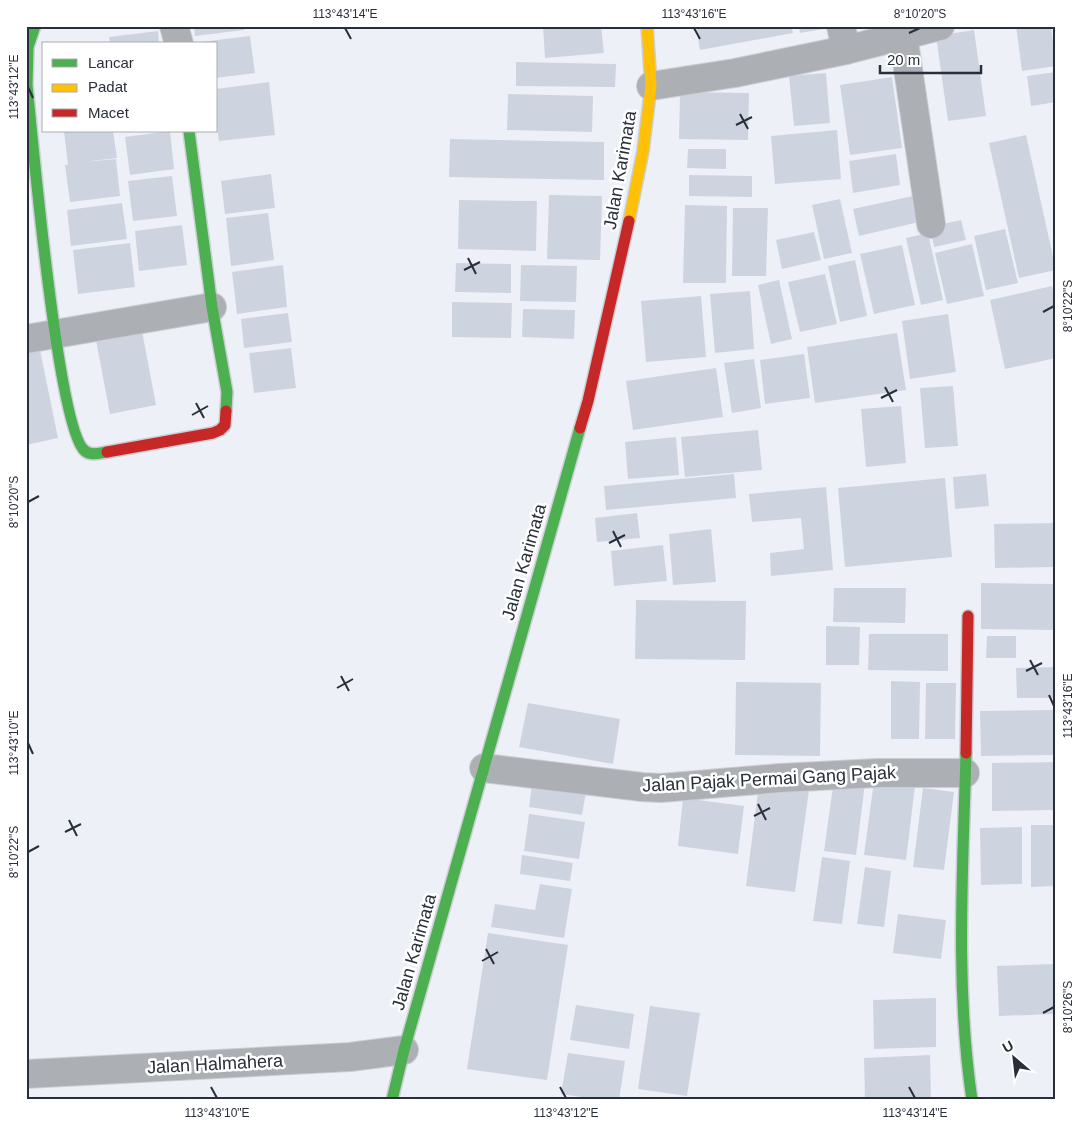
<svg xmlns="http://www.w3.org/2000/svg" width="1082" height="1126" font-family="Arial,sans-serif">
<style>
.building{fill:#ced4df}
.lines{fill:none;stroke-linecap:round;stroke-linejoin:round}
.street-casing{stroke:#cbced4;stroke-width:30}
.fast-casing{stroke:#cbced4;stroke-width:14}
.slow-casing{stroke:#cbced4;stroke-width:14}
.jam-casing{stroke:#cbced4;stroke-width:14}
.street{stroke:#acafb4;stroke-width:28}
.fast{stroke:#4caf50;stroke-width:11}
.slow{stroke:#ffc107;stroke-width:11}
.jam{stroke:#c62828;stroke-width:11}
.ticks{fill:none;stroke:#292f3a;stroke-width:2}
.labels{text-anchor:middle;stroke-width:5;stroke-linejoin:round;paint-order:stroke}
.street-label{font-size:18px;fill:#292f3a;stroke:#fff}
.neatline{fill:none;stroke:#292f3a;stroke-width:2}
.ticks-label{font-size:12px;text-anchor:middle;fill:#292f3a}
</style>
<rect width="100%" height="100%" fill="#edf1f7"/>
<g class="building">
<polygon points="194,26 244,26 244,30 195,36"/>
<polygon points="543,26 601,26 604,53 545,58"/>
<polygon points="696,26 791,26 793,33 700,50"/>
<polygon points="799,26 834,26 834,27 800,33"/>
<polygon points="1016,26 1051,26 1056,66 1022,71"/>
<polygon points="974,30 986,116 948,121 936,36"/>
<polygon points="158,31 159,44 110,44 109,37"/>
<polygon points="250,36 255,73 216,78 216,44 201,44 201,42"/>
<polygon points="516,62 616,64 615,87 516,86"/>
<polygon points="1056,72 1056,102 1031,106 1027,76"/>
<polygon points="826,73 830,123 794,126 789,76"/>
<polygon points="892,77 902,148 850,155 840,85"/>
<polygon points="269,82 275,135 219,141 216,121 216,89"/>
<polygon points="680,92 749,93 748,140 679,139"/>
<polygon points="508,94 593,96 592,132 507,130"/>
<polygon points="837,130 841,179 775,184 771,136"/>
<polygon points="64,131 113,131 117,158 83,162 116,159 120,196 70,202 65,165 68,165"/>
<polygon points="170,131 174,169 130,175 125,137"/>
<polygon points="1026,135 1056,270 1019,278 989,143"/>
<polygon points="450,139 604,142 604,180 449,177"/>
<polygon points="688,149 726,149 726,169 687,168"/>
<polygon points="896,154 900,185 853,193 849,161"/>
<polygon points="271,174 275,208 225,214 221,181"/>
<polygon points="689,175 752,176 752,197 689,196"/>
<polygon points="172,176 177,216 133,221 128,181"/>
<polygon points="549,195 602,196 600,260 547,259"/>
<polygon points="913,196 919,222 859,236 853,209"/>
<polygon points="840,199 852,253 824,259 812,205"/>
<polygon points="459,200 537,201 536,251 458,249"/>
<polygon points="122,203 127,239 71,246 67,210"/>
<polygon points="685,205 727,206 726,283 683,283"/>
<polygon points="733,208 768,208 766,276 732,276"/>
<polygon points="268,213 274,260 231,266 226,218"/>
<polygon points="961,220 966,240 934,247 930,227"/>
<polygon points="182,225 187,265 139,271 135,231"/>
<polygon points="1005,229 1018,283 986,290 974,236"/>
<polygon points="814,232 821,260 782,269 776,240"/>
<polygon points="928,233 943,300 921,305 906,238"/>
<polygon points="130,243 135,287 78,294 73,250"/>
<polygon points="972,244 984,296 947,304 935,253"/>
<polygon points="902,245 915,305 874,314 860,254"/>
<polygon points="855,260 867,316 840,322 828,266"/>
<polygon points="456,263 511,264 511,293 455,292"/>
<polygon points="283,265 287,307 237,314 232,272"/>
<polygon points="521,265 577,266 576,302 520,301"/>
<polygon points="825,274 837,324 800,332 788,282"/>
<polygon points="779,280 792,339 771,344 758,285"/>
<polygon points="1052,286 1056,304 1056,358 1005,369 990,300"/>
<polygon points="750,291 754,349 715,353 710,294"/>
<polygon points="701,296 706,357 646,362 641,301"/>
<polygon points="452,302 512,303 511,338 452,337"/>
<polygon points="523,309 575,310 574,339 522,337"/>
<polygon points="288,313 292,342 244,348 241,319"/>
<polygon points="948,314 956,372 910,379 902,321"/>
<polygon points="142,331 156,405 110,414 96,340"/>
<polygon points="897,333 906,390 815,403 807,347"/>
<polygon points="291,348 296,388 254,393 249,353"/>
<polygon points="40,350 58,438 26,445 26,352"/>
<polygon points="804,354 810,398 765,404 760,360"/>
<polygon points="754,359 761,408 732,413 724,363"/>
<polygon points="716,368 723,417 633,430 626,381"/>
<polygon points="953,386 958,446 925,448 920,388"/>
<polygon points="901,406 906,463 866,467 861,409"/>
<polygon points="758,430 762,470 685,477 681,437"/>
<polygon points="676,437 679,475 628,479 625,442"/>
<polygon points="734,474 736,498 606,510 604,486"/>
<polygon points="986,474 989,506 955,509 953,477"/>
<polygon points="945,478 952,557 845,567 838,488"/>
<polygon points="826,487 833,570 771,576 770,553 804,549 801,518 752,522 749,494"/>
<polygon points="637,513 640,538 597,542 595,518"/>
<polygon points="1056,523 1056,567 995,568 994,524"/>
<polygon points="711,529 716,582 673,585 669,534"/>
<polygon points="663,545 667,581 614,586 611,551"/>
<polygon points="981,583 1056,584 1056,630 981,629"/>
<polygon points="834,588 906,588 905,623 833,622"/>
<polygon points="636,600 746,601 745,660 635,659"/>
<polygon points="826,626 860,627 859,665 826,665"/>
<polygon points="869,634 948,634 948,671 868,670"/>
<polygon points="987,636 1016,636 1016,658 986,658"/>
<polygon points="1056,667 1056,698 1017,698 1016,668"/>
<polygon points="891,681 920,682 919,739 891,739"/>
<polygon points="736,682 821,683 820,756 735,755"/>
<polygon points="926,683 956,683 955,739 925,739"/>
<polygon points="528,703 620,719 613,764 519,747"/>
<polygon points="1056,710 1056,755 981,756 980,711"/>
<polygon points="1056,762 1056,810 992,811 992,763"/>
<polygon points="533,778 587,786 582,815 529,807"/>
<polygon points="834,779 865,783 856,855 824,851"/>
<polygon points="874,781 915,786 906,860 864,855"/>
<polygon points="759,784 809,790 795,892 746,886"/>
<polygon points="923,788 954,792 944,870 913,867"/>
<polygon points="683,798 744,806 738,854 678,846"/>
<polygon points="529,814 585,822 579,859 524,851"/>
<polygon points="1031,825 1056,825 1056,886 1031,887"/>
<polygon points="1022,827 1022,884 981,885 980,828"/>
<polygon points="522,855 573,863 570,881 520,874"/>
<polygon points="822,857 850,861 842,924 813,921"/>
<polygon points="865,867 891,871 884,927 857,924"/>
<polygon points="540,884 572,889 564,938 491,927 495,904 535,910"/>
<polygon points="898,914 946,920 941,959 893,953"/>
<polygon points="488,933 568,945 547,1080 467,1069"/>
<polygon points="1056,964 1056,1014 999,1016 997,966"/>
<polygon points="936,998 936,1047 874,1049 873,1000"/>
<polygon points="576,1005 634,1014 629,1049 570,1040"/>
<polygon points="650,1006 700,1013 687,1096 638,1089"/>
<polygon points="568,1053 625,1061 619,1100 588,1100 588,1098 561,1094"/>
<polygon points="930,1055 931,1100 865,1100 864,1058"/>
</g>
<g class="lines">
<g class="street-casing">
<g id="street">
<polyline points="174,26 179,44"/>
<polyline points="841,26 846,50"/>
<polyline points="903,35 931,224"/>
<polyline points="651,86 735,73 846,50 940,26"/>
<polyline points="26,339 212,307"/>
<polyline points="484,768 642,787 661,788 780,778 877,773 965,773"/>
<polyline points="26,1074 350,1057 404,1050"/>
</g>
</g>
<g class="fast-casing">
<g id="fast">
<path d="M35,26l-7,21 -1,38c5,50 31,346 58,366 6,5 15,2 22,1"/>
<polyline points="189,131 212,307 227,392 226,411"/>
<path d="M966,753c-3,115 -11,232 6,347"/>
<polyline points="392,1100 404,1050 580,428"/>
</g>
</g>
<g class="slow-casing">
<polyline id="slow" points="629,221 643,151 651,86 647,26"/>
</g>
<g class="jam-casing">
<g id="jam">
<polyline points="580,428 588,401 629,221"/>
<polyline points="107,452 213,433 220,430 225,425 226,411"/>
<polyline points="966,753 968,616"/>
</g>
</g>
<use href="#street" class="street"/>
<use href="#fast" class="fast"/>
<use href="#slow" class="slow"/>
<use href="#jam" class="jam"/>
</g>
<path class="ticks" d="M345,28l6,11M694,28l6,11M909,33l11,-5M28,87l5,11M740,114l8,15M736,125l16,-8M468,258l8,16M464,270l16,-8M1043,312l11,-6M885,387l8,15M881,398l16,-8M196,403l8,15M192,415l16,-9M28,502l11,-6M613,531l8,16M609,543l16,-8M1030,660l8,15M1026,671l16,-8M341,676l8,15M337,688l16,-9M1049,695l5,11M28,743l5,11M758,804l8,16M754,816l16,-8M69,820l8,16M65,832l16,-8M28,852l11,-6M486,949l8,15M482,961l16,-9M1043,1013l11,-6M211,1087l6,11M560,1087l6,11M909,1087l6,11"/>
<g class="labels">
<g class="street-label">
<text transform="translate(620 170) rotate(-80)" y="6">Jalan Karimata</text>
<text transform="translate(524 562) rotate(-74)" y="6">Jalan Karimata</text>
<text transform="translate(769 779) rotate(-3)" y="6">Jalan Pajak Permai Gang Pajak</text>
<text transform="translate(414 952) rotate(-74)" y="6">Jalan Karimata</text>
<text transform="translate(215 1064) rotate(-3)" y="6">Jalan Halmahera</text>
</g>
</g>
<rect width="1082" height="1126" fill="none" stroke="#ffffff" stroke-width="55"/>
<rect x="42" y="42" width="175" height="90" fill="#ffffff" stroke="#a9acb0"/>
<rect x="52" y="59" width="25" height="8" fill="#4caf50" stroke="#a9acb0"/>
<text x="88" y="68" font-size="15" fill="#292f3a">Lancar</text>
<rect x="52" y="84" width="25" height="8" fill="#ffc107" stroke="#a9acb0"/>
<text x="88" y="92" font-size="15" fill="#292f3a">Padat</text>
<rect x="52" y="109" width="25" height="8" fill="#c62828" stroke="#a9acb0"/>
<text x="88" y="118" font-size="15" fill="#292f3a">Macet</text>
<g transform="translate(1014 1058) rotate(332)" stroke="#ffffff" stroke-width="4" paint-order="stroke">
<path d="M0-4L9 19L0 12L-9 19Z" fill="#292f3a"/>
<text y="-8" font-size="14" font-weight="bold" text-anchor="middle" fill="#292f3a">U</text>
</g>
<path d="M880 65v8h101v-8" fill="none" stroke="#292f3a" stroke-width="2.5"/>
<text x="887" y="65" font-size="15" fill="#292f3a" stroke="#ffffff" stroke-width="4" paint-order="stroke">20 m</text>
<rect x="28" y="28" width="1026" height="1070" class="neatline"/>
<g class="ticks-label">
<text x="345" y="18">113°43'14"E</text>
<text x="694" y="18">113°43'16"E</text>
<text x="920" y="18">8°10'20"S</text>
<text transform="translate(14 87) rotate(-90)" y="4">113°43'12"E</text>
<text transform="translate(1068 306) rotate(-90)" y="4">8°10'22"S</text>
<text transform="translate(14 502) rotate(-90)" y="4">8°10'20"S</text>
<text transform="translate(1068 706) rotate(-90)" y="4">113°43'16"E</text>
<text transform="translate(14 743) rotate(-90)" y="4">113°43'10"E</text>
<text transform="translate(14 852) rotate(-90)" y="4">8°10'22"S</text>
<text transform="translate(1068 1007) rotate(-90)" y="4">8°10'26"S</text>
<text x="217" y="1117">113°43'10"E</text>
<text x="566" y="1117">113°43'12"E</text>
<text x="915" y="1117">113°43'14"E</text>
</g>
</svg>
